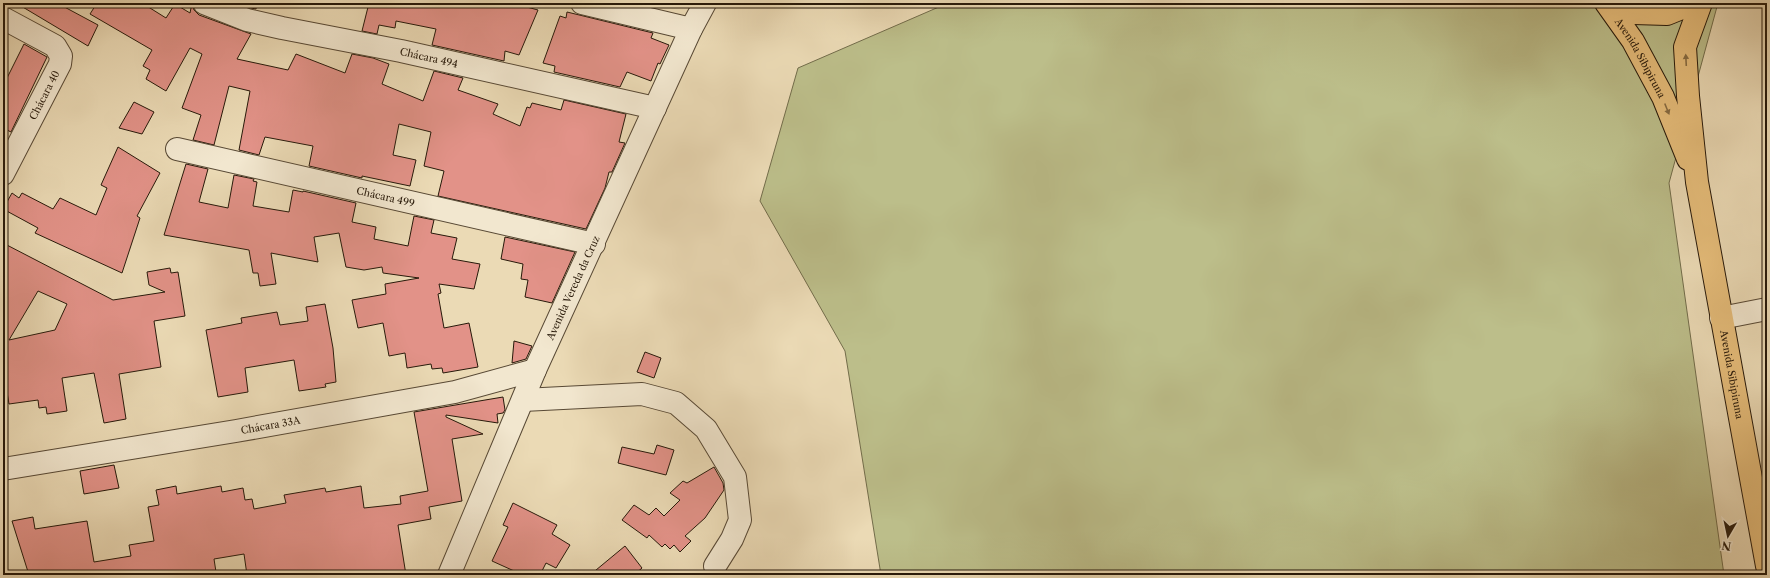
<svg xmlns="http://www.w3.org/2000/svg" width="1770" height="578" font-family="'Libre Caslon Text',serif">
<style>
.green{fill:#bcbe8a;stroke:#726c4a}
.building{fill:#e29288;stroke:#27190a;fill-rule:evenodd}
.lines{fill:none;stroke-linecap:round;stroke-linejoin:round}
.minor-casing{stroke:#584935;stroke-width:24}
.major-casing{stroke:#27190a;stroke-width:24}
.minor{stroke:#f2e7cf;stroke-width:22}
.major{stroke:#e6bd7a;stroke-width:22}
.oneway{fill:#866b42}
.labels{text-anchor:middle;stroke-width:4;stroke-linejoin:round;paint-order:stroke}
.street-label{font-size:10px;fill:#27190a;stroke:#f2e7cf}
</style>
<rect width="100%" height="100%" fill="#ebdab5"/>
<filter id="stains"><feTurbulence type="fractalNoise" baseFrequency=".005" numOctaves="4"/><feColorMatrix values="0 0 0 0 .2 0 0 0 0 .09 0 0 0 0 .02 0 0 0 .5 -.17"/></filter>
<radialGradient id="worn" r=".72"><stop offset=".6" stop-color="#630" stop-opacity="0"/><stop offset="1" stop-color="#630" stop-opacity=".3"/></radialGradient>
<polygon class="green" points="948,3 1718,3 1669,183 1724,575 881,575 845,351 760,201 798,68"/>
<g class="building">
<polygon points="16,3 57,3 98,25 88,46"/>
<polygon points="97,3 142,3 166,18 175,4 190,13 192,3 194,10 199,15 251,34 237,59 288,70 296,54 345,73 352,54 373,58 389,64 382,84 423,101 434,71 463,78 458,90 498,104 493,114 520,126 527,107 530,108 532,103 561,110 564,100 626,114 619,142 625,143 612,172 609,172 605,188 586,229 438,196 444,171 424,166 431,132 399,124 393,155 416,160 410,186 362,176 362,178 309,166 313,146 265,137 259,155 239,150 250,91 229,86 214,145 193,140 201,115 182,108 202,54 190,48 166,91 146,79 150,70 143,66 152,50 90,14"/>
<polygon points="238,3 257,3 256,9 251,8"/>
<polygon points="369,3 512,3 538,10 519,55 505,51 504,61 432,45 436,29 396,21 395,28 379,25 377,34 362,31"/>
<polygon points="567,12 653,33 651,38 669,45 660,64 658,63 651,81 627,72 620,87 554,72 555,66 543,63 560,16 566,18"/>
<polygon points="24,44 47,57 11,132 3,128 3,86"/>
<polygon points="134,102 154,112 142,134 119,128"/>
<polygon points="118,147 160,173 137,216 140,218 122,273 35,233 38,228 3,209 12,193 19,198 22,193 53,209 60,198 96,215 107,188 101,185"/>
<polygon points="186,164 208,169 199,202 228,208 234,175 254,179 253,181 257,182 253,206 289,212 293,190 303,192 303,191 356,203 352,222 376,227 374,239 408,246 414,216 434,220 431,233 457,238 452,259 480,264 474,289 439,284 441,293 438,294 444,328 469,323 478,367 443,373 442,368 432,369 431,364 407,368 405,353 389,356 383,323 358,328 352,300 386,294 385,284 419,278 383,273 382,267 364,270 346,267 339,233 314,237 318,262 271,253 276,284 260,286 258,273 253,273 249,250 164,235"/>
<polygon points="505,237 575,252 552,303 525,297 528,280 521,279 523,264 501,259"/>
<path d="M3,243l110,57 52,-8 -16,-7 -2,-13 23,-4 1,5 7,-1 7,44 -31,5 7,46 -42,7 7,45 -22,4 -10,-50 -32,5 5,33 -20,3 -1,-7 -7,1 -1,-8 -29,4 -3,-18 -3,1zM38,291l29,13 -12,26 -46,10z"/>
<polygon points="325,304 333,348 336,382 325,384 326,387 299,391 294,360 245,368 248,392 218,397 206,330 242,323 241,318 277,312 280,325 308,321 306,307"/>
<polygon points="514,341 532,346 526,359 512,363"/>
<polygon points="645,352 661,358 654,378 637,372"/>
<polygon points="503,397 505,410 503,413 497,414 498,423 446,415 446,417 483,434 452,439 462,501 429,507 431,519 398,525 406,575 247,575 244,554 214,559 216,572 214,572 214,575 65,575 65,572 50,575 29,575 12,521 33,517 35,529 87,521 94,562 131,556 129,545 154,541 148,507 159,505 156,490 176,486 177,494 221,486 222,492 243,488 245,500 252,499 254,509 286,503 284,495 325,488 326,492 361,486 364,508 401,504 400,496 428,491 414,412"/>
<polygon points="657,445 674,450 666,475 618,463 622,447 654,454"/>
<polygon points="114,465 119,488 84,494 80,471"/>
<polygon points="714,467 723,483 724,490 705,518 685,536 691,541 680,552 674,545 670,549 665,544 662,547 649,535 647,538 622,520 634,505 649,515 656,508 664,516 680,500 670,493 683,481 687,483"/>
<polygon points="513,503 557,525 552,534 570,545 556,568 546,563 540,575 523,575 492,561 508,527 503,525"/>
<polygon points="625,546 642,568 634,575 590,575"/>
</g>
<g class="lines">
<g class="minor-casing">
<g id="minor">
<path id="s1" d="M204,3l43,17 35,8 119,23 254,57"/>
<polyline points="582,3 691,29"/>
<polyline points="3,18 55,46 61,56 60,64 3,174"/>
<path id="s2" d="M177,149l417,95"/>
<polyline points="1721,318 1767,309"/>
<polyline points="523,400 642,394 676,403 706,429 735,477 740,520 732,539 715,566"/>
<path id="s3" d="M3,469l233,-38 219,-39 80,-22"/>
<path id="s4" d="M449,575l86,-205 156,-341 14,-26"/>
</g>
</g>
<g class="major-casing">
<g id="major">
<path id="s5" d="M1606,3l27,38 30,56 25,62"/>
<polyline points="1616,3 1634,13 1667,14 1694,3"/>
<path id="s6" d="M1701,3l-16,44 3,49 9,86 70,384"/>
</g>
</g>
<use href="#minor" class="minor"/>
<use href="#major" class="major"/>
</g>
<defs><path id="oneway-solid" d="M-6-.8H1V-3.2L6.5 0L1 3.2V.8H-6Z"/></defs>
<g class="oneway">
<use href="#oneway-solid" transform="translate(1686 60) rotate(-93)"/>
<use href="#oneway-solid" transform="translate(1667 109) rotate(68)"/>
</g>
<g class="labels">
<g class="street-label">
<text dy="4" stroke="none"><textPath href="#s1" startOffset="232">Chácara 494</textPath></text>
<text dy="4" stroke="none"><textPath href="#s5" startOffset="65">Avenida Sibipiruna</textPath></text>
<text transform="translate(44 95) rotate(-63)" y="4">Chácara 40</text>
<text dy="4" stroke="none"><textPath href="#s2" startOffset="214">Chácara 499</textPath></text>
<text dy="4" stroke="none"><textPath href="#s4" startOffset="313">Avenida Vereda da Cruz</textPath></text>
<text dy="4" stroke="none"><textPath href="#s6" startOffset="378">Avenida Sibipiruna</textPath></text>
<text dy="4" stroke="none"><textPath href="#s3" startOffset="271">Chácara 33A</textPath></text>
</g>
</g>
<rect width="1770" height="578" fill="none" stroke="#ebdab5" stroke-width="16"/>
<rect x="4" y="4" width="1762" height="570" fill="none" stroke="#27190a" stroke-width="2"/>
<rect x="8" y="8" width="1754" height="562" fill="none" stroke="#27190a"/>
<g transform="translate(1728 536) rotate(189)" stroke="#f2e7cf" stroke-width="3" paint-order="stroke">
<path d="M0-3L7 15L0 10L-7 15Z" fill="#27190a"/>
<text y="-6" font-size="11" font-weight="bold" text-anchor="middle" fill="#27190a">N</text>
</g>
<rect width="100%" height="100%" filter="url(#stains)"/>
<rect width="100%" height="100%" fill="url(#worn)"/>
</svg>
